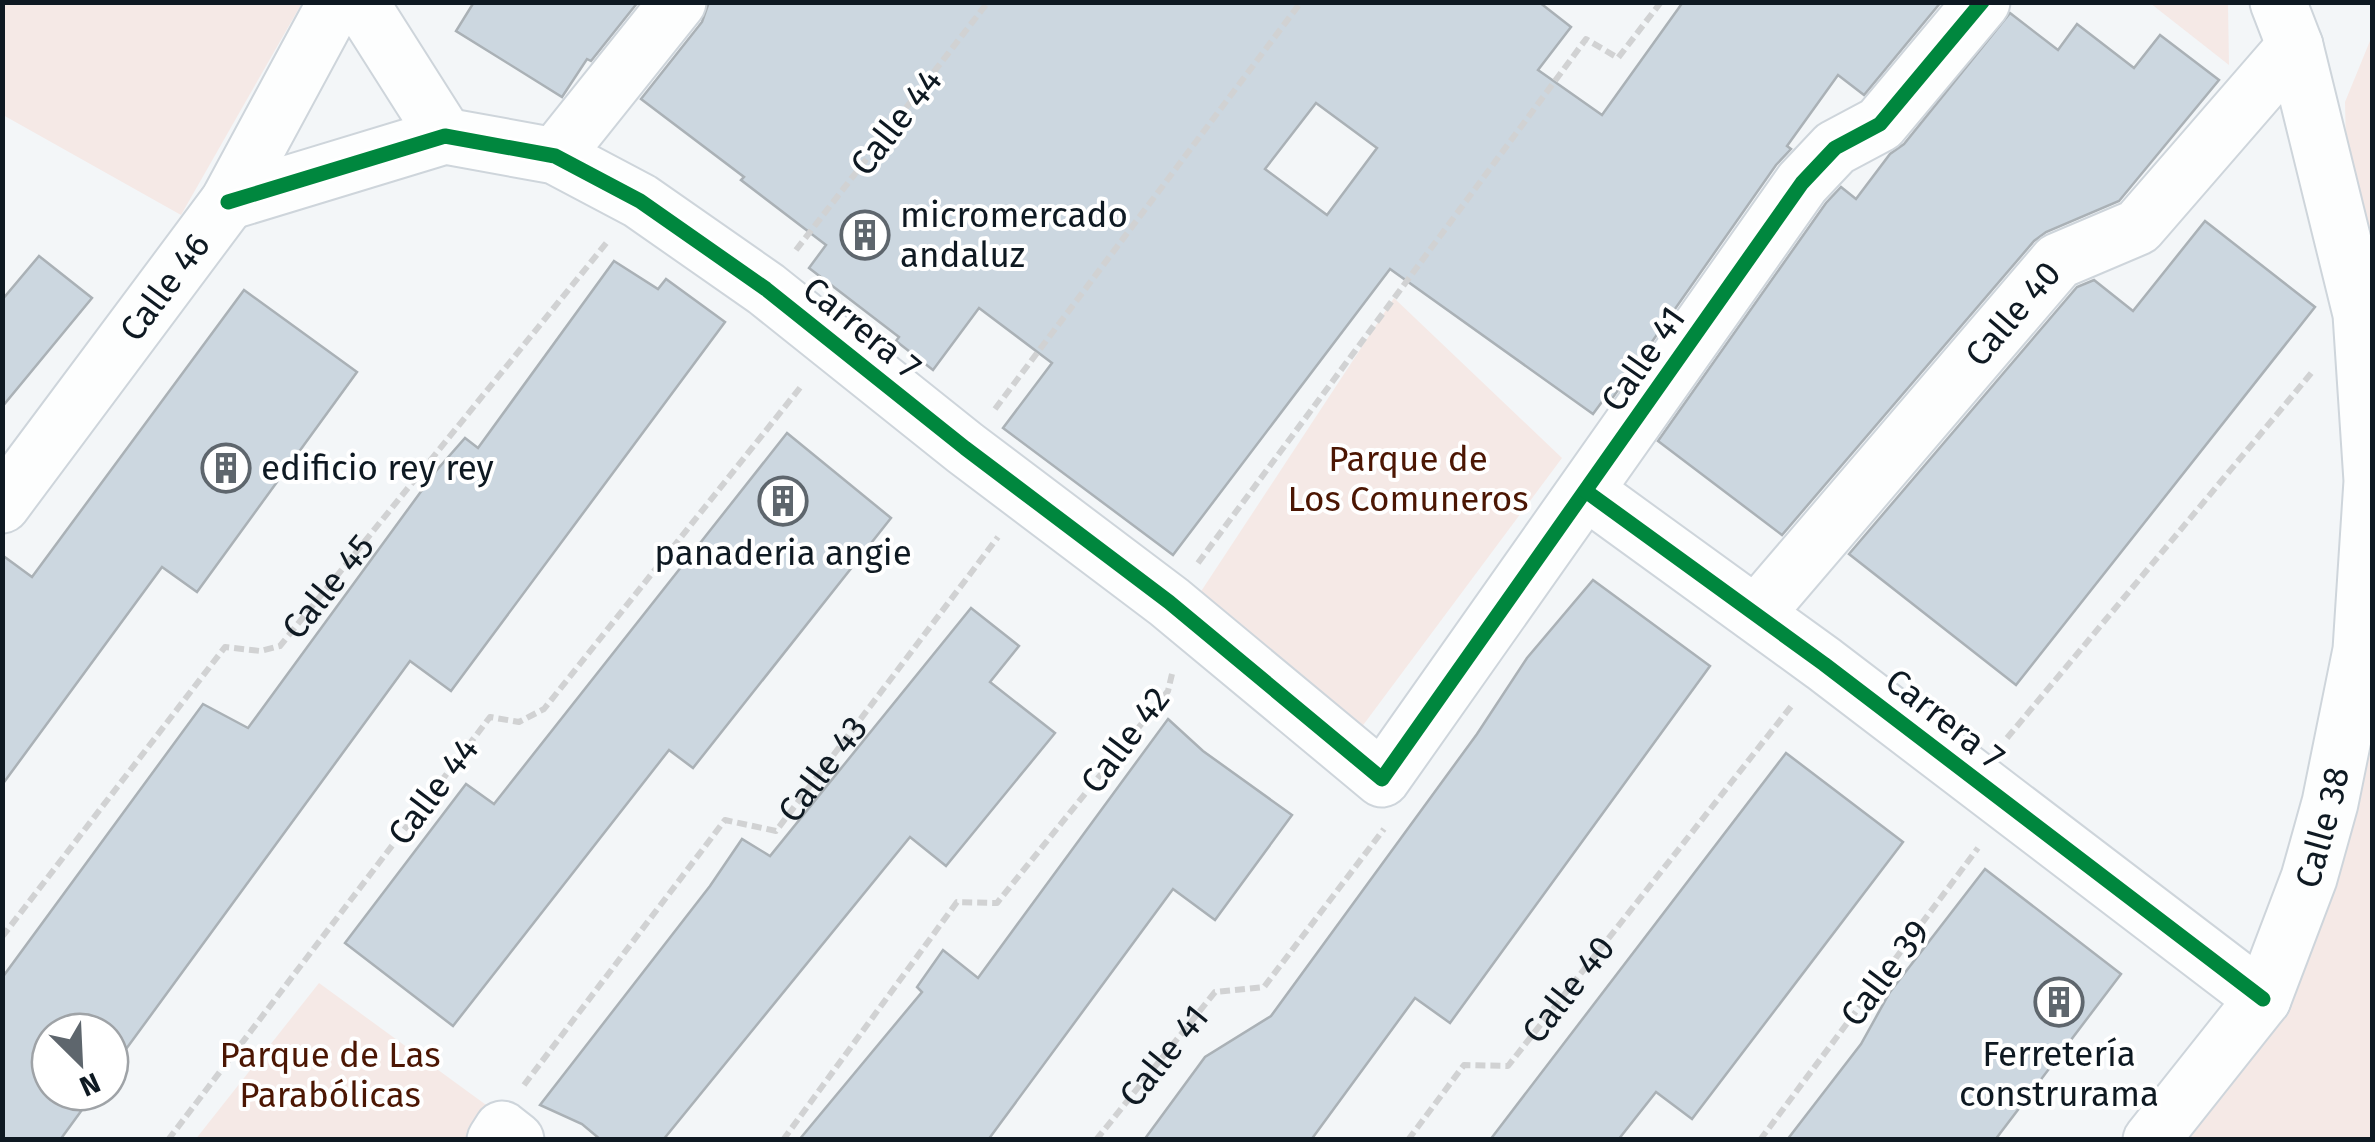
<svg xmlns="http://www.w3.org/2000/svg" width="2375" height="1142" font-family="'Fira Sans',sans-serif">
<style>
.green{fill:#f5e9e6}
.building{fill:#ccd7e0;stroke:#aab1b6;stroke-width:2.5;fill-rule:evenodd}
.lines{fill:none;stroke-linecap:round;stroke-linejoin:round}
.street-casing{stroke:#ced5db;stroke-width:59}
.secondary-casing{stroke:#ced5db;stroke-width:59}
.path{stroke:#d1d2d3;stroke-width:6;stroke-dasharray:10 5;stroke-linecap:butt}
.street{stroke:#fdfefe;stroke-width:55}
.secondary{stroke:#fdfefe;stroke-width:55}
.cycleway-casing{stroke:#fff;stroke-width:21}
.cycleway{stroke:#00873e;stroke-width:15}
.labels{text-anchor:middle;stroke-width:8;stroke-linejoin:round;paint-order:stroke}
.street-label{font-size:35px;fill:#0e1922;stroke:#fff}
.poi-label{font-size:35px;fill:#0e1922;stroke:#fff;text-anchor:start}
.park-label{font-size:35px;fill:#4c1603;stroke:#fff}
</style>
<rect width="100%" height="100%" fill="#f3f6f8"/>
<g class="green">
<polygon points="3,2 302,2 302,3 181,215 3,115"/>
<polygon points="2150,3 2228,3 2229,65"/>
<polygon points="2372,36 2372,1139 2129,1140 2204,1039 2282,893 2366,613 2348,242 2345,102"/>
<polygon points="1394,298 1562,458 1358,732 1196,599"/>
<polygon points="319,983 493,1110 476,1139 195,1140"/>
</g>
<g class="building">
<polygon points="474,2 638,2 591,61 587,59 562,97 456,31"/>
<path d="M709,2h830l32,25 -33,43 64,45 81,-113h258l-77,93 -26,-20 -51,71 4,3 -15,16 -167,238 -5,-4 -11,15 -203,-145 -217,286 -170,-127 49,-65 -73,-55 -46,62 -37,-29 3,-4 -90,-69 17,-23 -85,-65 3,-3 -103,-78 61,-77zM1316,103l61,45 -50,67 -62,-46z"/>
<polygon points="2010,13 2058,50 2077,24 2134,68 2160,35 2219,80 2119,201 2046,232 2034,241 1782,535 1658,441 1826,203 1841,187 1856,199 1890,154 1904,144"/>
<polygon points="2205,221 2315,307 2016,685 1849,554 2077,287 2094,280 2133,311"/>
<polygon points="39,256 92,298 2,407 2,300"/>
<polygon points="614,261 658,289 666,279 725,322 451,691 410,661 110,1071 110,1032 50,1032 50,1092 95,1092 60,1140 2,1140 2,978 203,704 248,728 436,471 465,438 478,448"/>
<polygon points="244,290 357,372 197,592 162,567 2,785 2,555 32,577"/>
<polygon points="787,433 891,518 693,768 669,750 453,1026 345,943 466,784 494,804"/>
<polygon points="1593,580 1710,666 1450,1023 1415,998 1311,1140 1144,1140 1205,1057 1271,1016 1477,734 1527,658"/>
<polygon points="971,608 1019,646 990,682 1055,733 946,866 910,837 663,1140 601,1140 582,1124 540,1105 710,886 742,839 770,856"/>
<polygon points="1168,719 1203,751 1292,815 1215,920 1173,889 988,1140 799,1140 922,992 917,987 943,950 978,978"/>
<polygon points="1786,753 1903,842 1692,1119 1656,1092 1618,1140 1490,1140"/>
<polygon points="1985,869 2121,974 1995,1140 1787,1140 1861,1044 1890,992"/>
</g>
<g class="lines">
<g class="street-casing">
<g id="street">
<polyline points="360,2 445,136"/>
<polyline points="555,156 678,2"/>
<polyline points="228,202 445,136 555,156 640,201 766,289 965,448 1169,602 1382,779 1802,183 1835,148 1880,124 1982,2"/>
<polyline points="1587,492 1824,664 2263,999"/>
<path id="s5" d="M2,505l226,-303 108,-200"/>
<path id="s6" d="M1756,614l302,-353 80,-34 157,-181"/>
<polyline points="495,1140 502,1129 516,1140"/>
</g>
</g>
<g class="secondary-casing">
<g id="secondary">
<path id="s7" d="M2151,1140l112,-141 46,-121 21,-75 31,-153 11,-169 -11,-167 -66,-268 -17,-44"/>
</g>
</g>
<g class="path">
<polyline points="796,250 988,2"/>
<polyline points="995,409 1301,2"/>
<polyline points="1198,563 1586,39 1618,58 1661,2"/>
<polyline points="2007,738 2313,371"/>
<path id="s1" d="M2,937l223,-290 35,4 20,-5 328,-405"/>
<path id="s2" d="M524,1085l201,-265 51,11 222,-294"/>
<polyline points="168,1140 490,717 519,722 544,709 803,384"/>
<polyline points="783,1140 957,902 997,903 1168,691 1172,674"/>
<path id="s3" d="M1096,1140l119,-148 49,-5 120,-158"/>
<path id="s4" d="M1408,1140l56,-75 44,1 285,-362"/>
<polyline points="1760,1140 1978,848"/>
</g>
<use href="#street" class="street"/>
<use href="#secondary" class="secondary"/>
<g class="cycleway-casing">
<g id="cycleway">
<polyline points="228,202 445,136 555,156 640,201 766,289 965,448 1169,602 1382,779 1802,183 1835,148 1880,124 1982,2"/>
<polyline points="1587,492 1824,664 2263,999"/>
</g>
</g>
<use href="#cycleway" class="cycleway"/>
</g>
<defs>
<g id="building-ring" transform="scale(2.5)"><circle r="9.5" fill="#fff" stroke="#5e666d" stroke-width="1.5"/><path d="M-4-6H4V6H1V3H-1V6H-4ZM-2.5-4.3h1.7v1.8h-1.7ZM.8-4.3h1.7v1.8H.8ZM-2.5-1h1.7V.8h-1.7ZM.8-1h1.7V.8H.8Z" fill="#5e666d"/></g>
</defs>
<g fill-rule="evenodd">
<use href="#building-ring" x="865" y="235"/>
<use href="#building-ring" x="226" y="468"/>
<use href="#building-ring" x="783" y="501"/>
<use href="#building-ring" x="2059" y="1002"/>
</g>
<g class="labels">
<g class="street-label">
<text transform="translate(896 122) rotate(-52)" y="12">Calle 44</text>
<text dy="12" stroke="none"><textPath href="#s5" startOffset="272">Calle 46</textPath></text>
<text dy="12" stroke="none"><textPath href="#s6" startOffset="395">Calle 40</textPath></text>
<text transform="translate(862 328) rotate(39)" y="12">Carrera 7</text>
<text transform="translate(1643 359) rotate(-55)" y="12">Calle 41</text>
<text dy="12" stroke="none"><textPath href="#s1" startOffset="498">Calle 45</textPath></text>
<text transform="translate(1945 719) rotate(38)" y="12">Carrera 7</text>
<text transform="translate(1125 740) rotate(-53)" y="12">Calle 42</text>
<text dy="12" stroke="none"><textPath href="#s2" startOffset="462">Calle 43</textPath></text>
<text transform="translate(433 791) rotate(-53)" y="12">Calle 44</text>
<text dy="12" stroke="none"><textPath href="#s7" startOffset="362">Calle 38</textPath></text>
<text transform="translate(1885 973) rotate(-53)" y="12">Calle 39</text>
<text dy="12" stroke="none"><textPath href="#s4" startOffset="235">Calle 40</textPath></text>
<text dy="12" stroke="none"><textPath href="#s3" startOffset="108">Calle 41</textPath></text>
</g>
<g class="poi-label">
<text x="900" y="227">micromercado<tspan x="900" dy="40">andaluz</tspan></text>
<text x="261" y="480">edificio rey rey</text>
<text x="783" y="565" text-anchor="middle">panaderia angie</text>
<text x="2059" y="1066" text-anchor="middle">Ferretería<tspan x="2059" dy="40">construrama</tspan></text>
</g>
<g class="park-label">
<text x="1408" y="471">Parque de<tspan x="1408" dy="40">Los Comuneros</tspan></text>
<text x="330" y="1067">Parque de Las<tspan x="330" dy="40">Parabólicas</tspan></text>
</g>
</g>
<rect width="2375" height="1142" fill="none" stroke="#0e1922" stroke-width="10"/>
<g transform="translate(80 1062) rotate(156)"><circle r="48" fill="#ffffff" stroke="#9fa3a7" stroke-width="2.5"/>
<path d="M0-8L18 38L0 25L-18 38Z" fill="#5e666d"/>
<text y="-15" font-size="28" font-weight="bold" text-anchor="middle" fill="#0e1922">N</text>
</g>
</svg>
